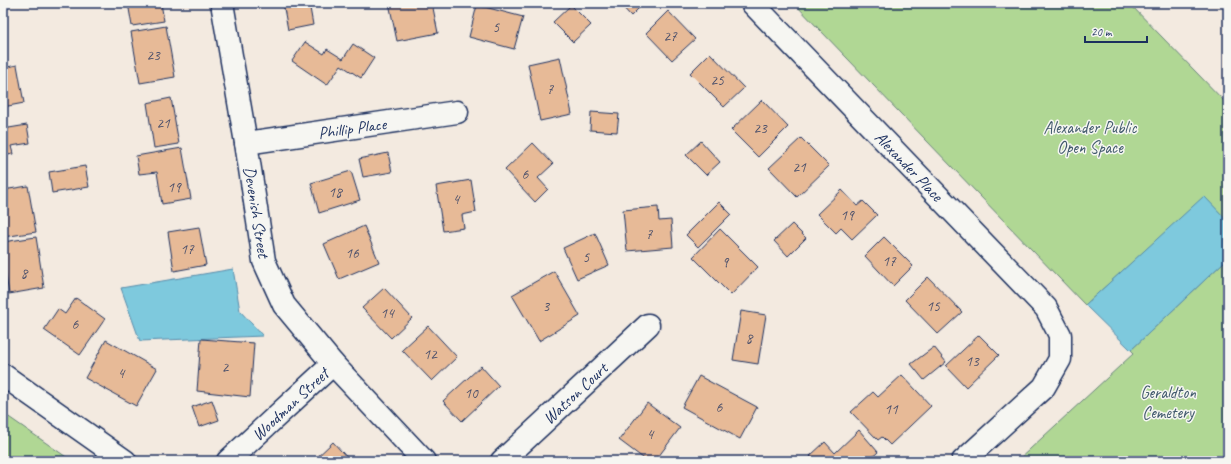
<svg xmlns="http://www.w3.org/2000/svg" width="1231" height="464" font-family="Caveat,sans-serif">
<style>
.green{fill:#b0d794;stroke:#668379}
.water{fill:#7ec9dd;stroke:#568baa}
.building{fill:#e7ba97;stroke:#1b2f5e}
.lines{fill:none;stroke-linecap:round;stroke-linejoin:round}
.minor-casing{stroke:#1b2f5e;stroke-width:25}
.minor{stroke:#f6f6f2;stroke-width:22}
.labels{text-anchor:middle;stroke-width:3;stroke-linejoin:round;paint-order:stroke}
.number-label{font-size:15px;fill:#4e526c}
.park-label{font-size:17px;fill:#40596c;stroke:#f6f6f2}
.street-label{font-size:17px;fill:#1b2f5e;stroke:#f6f6f2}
</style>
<rect width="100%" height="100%" fill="#f3eae0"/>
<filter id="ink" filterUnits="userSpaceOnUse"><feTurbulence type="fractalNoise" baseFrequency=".025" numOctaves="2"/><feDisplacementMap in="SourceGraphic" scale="8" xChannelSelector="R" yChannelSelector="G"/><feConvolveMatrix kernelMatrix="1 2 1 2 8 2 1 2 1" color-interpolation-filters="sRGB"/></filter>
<g filter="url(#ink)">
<g class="green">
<polygon points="794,3 1129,3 1228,105 1228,221 1204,197 1085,305"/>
<polygon points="1228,258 1228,461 1017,461 1134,353 1131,350"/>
<polygon points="3,413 72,461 3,461"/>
</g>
<g class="water">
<polygon points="1204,196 1228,221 1228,258 1131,350 1085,305"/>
<polygon points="233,269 240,311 263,336 140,341 121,288"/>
</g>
<g class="building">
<polygon points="128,3 161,3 164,21 132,26"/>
<polygon points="283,3 322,3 323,6 310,8 313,25 288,30"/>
<polygon points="389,3 432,3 438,33 397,41"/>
<polygon points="619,3 644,3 631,16"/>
<polygon points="477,5 523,17 514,49 469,37"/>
<polygon points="571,5 591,25 573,42 553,22"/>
<polygon points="668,11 695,39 672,60 646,33"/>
<polygon points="166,26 175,77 140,83 131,32"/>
<polygon points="305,42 324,54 327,49 343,59 353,44 374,58 361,78 341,65 327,85 292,61"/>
<polygon points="710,53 744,88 724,107 690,73"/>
<polygon points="560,57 572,114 540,121 528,64"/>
<polygon points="17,65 24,103 3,107 3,68"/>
<polygon points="171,98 179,144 154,148 147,103"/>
<polygon points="762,100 788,127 758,157 731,130"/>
<polygon points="591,112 619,114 617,132 590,130"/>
<polygon points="27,125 30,143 11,146 13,154 3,156 3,126 3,129"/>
<polygon points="801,138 829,166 797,197 769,168"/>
<polygon points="701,141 720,162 706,175 686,155"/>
<polygon points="533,143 553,164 538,178 548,189 535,202 505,170"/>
<polygon points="182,148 191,199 162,204 157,172 139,174 136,156"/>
<polygon points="388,153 392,172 363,177 359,159"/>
<polygon points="85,166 89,187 52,193 49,172"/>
<polygon points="351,171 360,200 319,213 311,183"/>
<polygon points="471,180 476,212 462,215 464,228 443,231 436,186"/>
<polygon points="28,186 36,232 3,237 3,190"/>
<polygon points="842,190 857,206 863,201 877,215 852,239 841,228 836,233 817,214"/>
<polygon points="719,202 731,214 698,247 686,235"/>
<polygon points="658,207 659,221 671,220 673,247 627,251 623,210"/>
<polygon points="792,224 806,238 788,256 774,241"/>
<polygon points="364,226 379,262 339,279 324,244"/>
<polygon points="199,227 206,265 174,271 168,232"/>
<polygon points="720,229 758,267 731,295 693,257"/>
<polygon points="595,233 609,265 577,279 563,248"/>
<polygon points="36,237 44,288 9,294 3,257 3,242"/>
<polygon points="884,237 913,266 893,286 865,256"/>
<polygon points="554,271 580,316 539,341 512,295"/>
<polygon points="928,277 962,312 938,334 905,300"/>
<polygon points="384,288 412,318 391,338 362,308"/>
<polygon points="76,298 105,319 80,355 44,330 58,309 65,314"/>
<polygon points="741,311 766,315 758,364 733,360"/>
<polygon points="428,326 457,357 432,381 402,350"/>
<polygon points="979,335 999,355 966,387 946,366"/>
<polygon points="201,339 254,343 250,397 197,391"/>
<polygon points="106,340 157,369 136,406 85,378"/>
<polygon points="934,347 946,362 924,380 911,364"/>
<polygon points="481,366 499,386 462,421 443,401"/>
<polygon points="902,375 931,406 890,445 882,437 878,440 851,412 873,392 878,397"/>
<polygon points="699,376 757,407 740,439 682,407"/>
<polygon points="212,400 219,420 199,427 192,407"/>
<polygon points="647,403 680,428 655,461 647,461 619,440"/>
<polygon points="859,430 878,452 868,461 814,461 810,456 825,442 835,453"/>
<polygon points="333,442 350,461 313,461"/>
</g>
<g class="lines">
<g class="minor-casing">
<g id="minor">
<polyline points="222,3 246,143 264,261 284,305 333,364 424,461"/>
<polyline points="752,3 1046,308 1060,335 1060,359 1044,387 963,461"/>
<polyline points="246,143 457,112"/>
<polyline points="3,375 125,461"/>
<polyline points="228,461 333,364"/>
<polyline points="502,461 648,325"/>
</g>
</g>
<use href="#minor" class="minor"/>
</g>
</g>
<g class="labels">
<g class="number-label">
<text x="496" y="32">5</text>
<text x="670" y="41">27</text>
<text x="153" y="60">23</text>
<text x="717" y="85">25</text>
<text x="550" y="94">7</text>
<text x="163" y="128">21</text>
<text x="760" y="133">23</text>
<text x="799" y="172">21</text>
<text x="525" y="179">6</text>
<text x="174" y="192">19</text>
<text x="335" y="197">18</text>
<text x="456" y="204">4</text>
<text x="847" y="220">19</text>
<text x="649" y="239">7</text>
<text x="187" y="254">17</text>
<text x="352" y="258">16</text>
<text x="586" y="262">5</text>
<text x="889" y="266">17</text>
<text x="725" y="267">9</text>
<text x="24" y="278">8</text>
<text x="546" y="311">3</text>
<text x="933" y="311">15</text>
<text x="387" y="318">14</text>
<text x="75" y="329">6</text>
<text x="749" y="343">8</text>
<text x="430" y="359">12</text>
<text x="972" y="366">13</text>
<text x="225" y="372">2</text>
<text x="121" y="378">4</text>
<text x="471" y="398">10</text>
<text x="719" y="412">6</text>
<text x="891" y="414">11</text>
<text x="650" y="439">4</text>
</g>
<g class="park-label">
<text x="1090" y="133">Alexander Public<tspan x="1090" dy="20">Open Space</tspan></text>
<text x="1168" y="398">Geraldton<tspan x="1168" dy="20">Cemetery</tspan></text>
</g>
<g class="street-label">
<text transform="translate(352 128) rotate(-8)" y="6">Phillip Place</text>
<text transform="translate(909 166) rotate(46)" y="6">Alexander Place</text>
<text transform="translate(257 212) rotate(81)" y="6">Devenish Street</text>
<text transform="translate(575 393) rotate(-43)" y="6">Watson Court</text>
<text transform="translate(290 404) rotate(-43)" y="6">Woodman Street</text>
</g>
</g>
<rect width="1231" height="464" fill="none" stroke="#f6f6f2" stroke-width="16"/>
<rect x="8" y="8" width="1215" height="448" fill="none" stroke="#1b2f5e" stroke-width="1.5" filter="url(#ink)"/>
<path d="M1085 36v6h62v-6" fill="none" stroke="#1b2f5e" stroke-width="2"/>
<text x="1091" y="36" font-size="12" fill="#1b2f5e" stroke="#f6f6f2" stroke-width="3" paint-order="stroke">20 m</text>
</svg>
